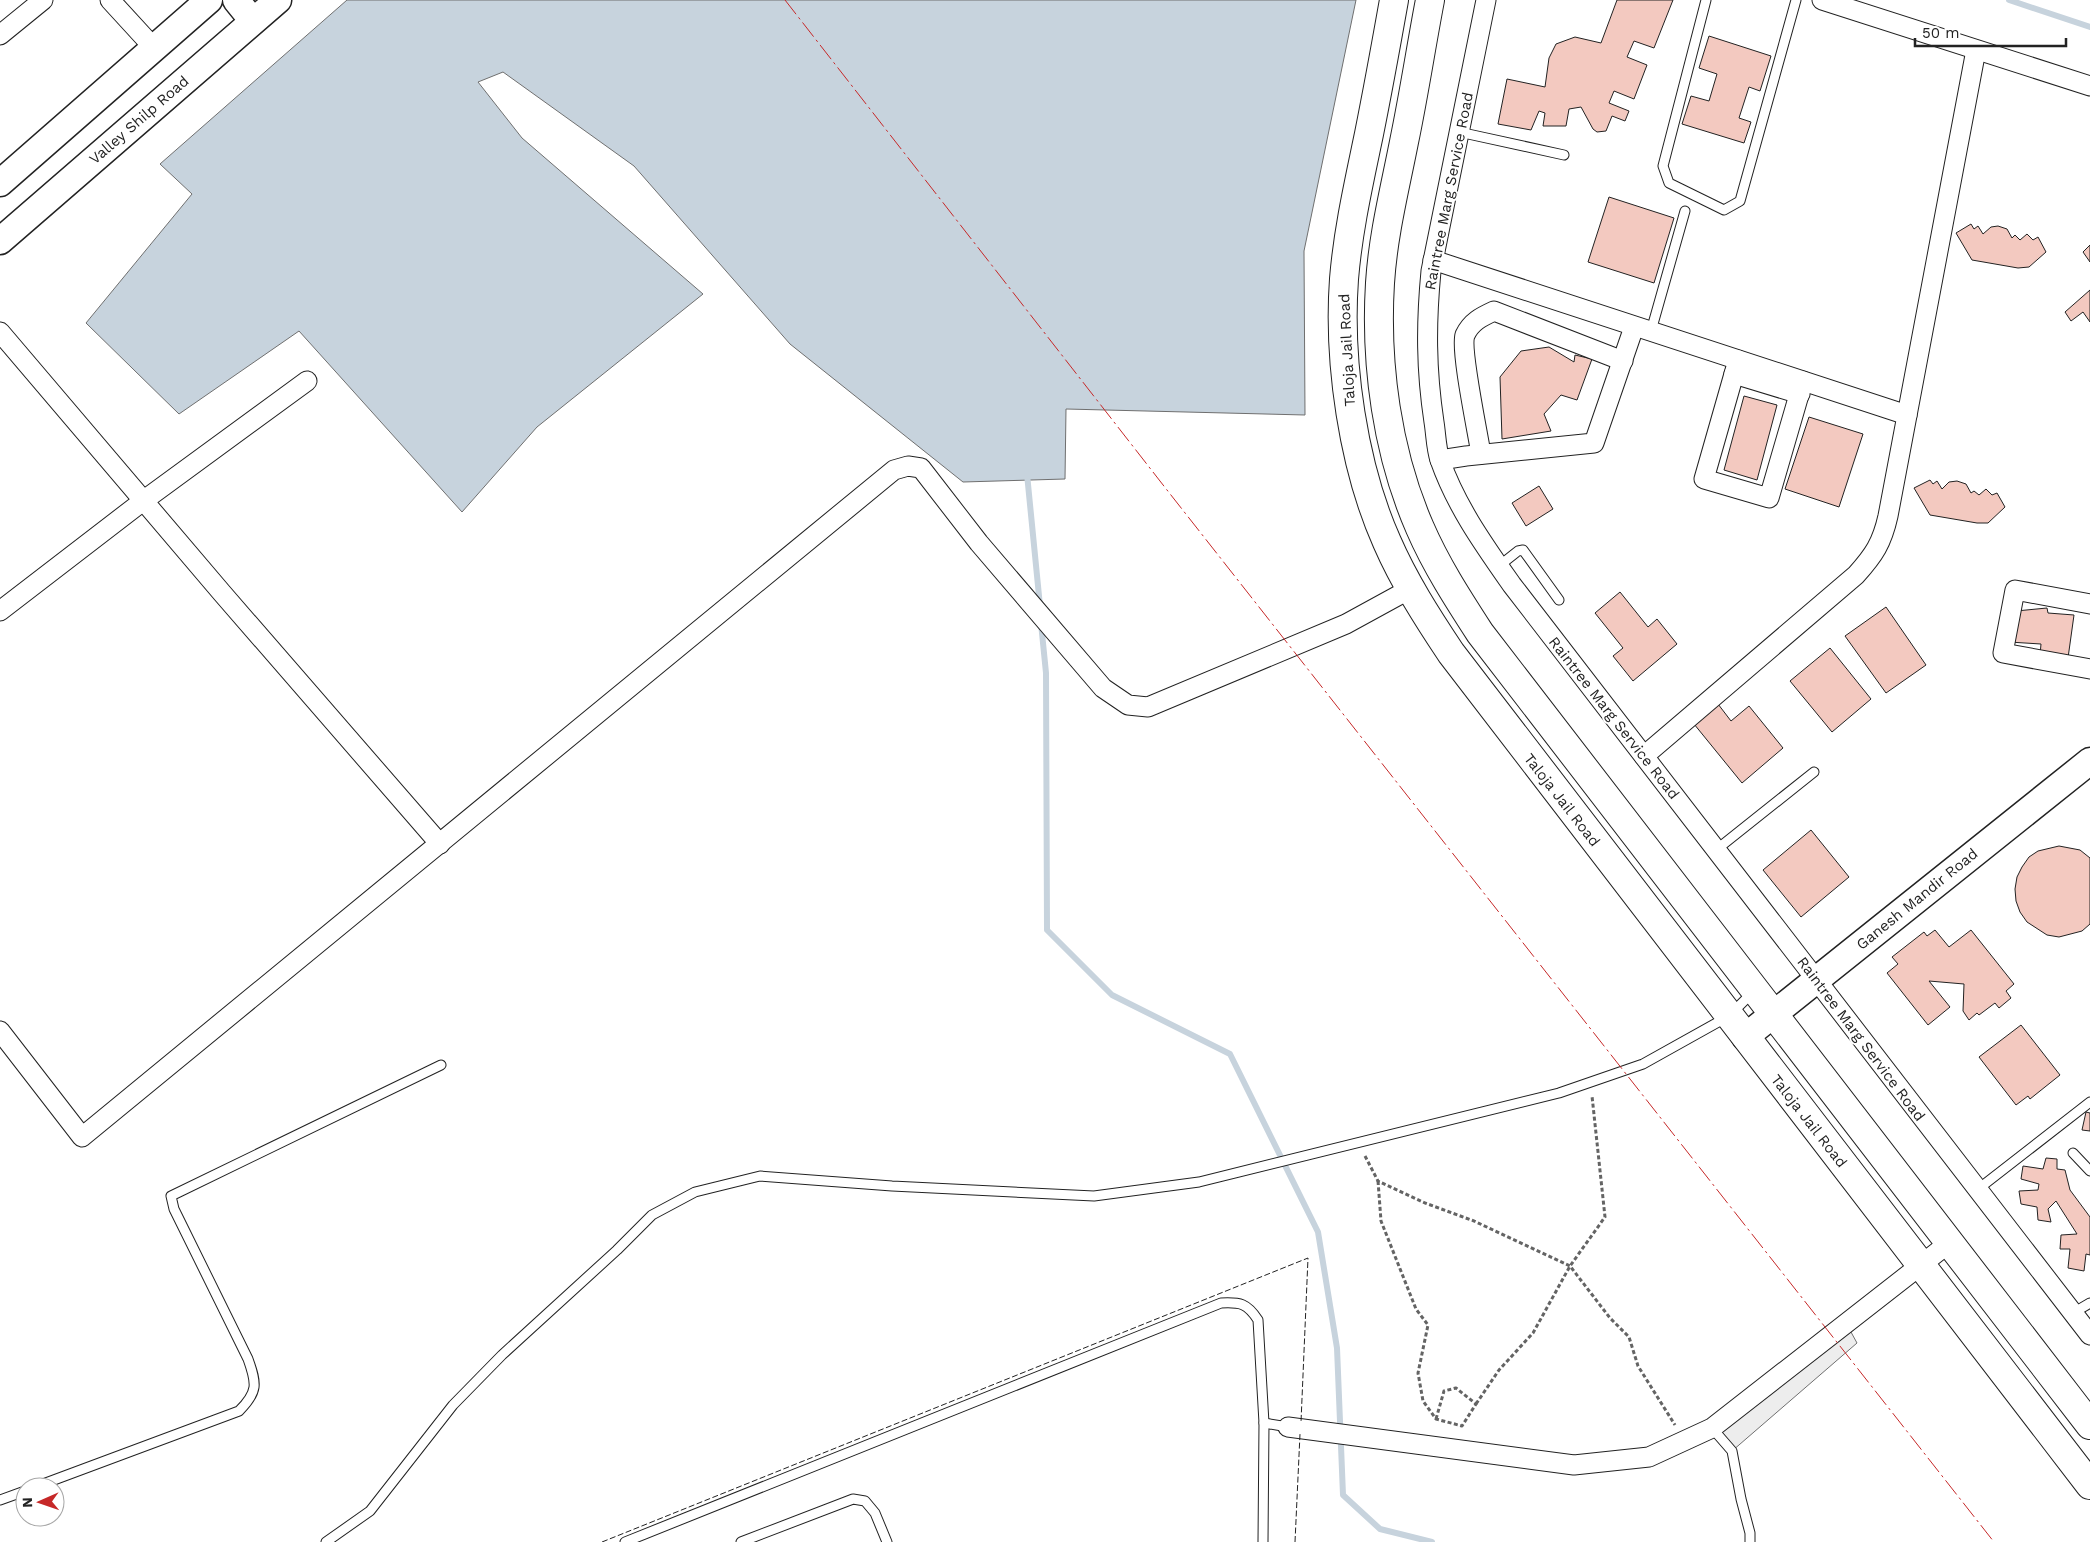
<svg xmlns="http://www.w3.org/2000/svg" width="2090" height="1542" font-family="'Work Sans',sans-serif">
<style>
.parking{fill:#ededed;stroke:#6f6f6f}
.water{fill:#c7d3dd;stroke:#6f6f6f}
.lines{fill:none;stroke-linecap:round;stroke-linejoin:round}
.stream{stroke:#c7d3dd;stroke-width:6}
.building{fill:#f3c9c0;stroke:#222}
.lane-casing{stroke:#222;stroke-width:11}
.street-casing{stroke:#222;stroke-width:21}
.secondary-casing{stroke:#222;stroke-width:29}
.primary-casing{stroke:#222;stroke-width:30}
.path{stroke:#646464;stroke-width:3;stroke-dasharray:4 2.5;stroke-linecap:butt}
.lane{stroke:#fff;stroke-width:9}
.street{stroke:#fff;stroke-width:19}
.secondary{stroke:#fff;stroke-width:26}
.primary{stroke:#fff;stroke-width:28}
.fence{stroke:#222;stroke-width:1;stroke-dasharray:6 2.5;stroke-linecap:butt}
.power{stroke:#c62828;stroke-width:1;stroke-dasharray:18 4 2.5 4;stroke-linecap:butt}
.labels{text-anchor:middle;stroke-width:4;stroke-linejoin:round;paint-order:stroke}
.street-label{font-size:15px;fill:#222;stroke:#fff}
</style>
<rect width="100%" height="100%" fill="#fff"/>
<polygon class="parking" points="1846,1323 1857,1343 1732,1451 1712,1428"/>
<polygon class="water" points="347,0 1356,0 1304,251 1305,415 1066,409 1065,479 963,482 790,344 634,166 503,72 478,82 522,138 703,294 537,427 462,512 299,331 179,414 86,323 192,194 160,164"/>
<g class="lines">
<g class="stream">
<polyline points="2009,0 2090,27"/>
<polyline points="1027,474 1040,606"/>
<polyline points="1041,623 1046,673 1047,930 1112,995 1230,1054 1318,1232 1337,1348 1343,1495 1380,1529 1432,1542"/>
</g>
</g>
<g class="building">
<polygon points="1617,0 1673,0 1654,48 1634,41 1627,57 1647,65 1634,99 1614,91 1609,103 1629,111 1625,121 1612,116 1606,131 1597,132 1593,129 1581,107 1569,109 1566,126 1543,126 1545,113 1539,111 1531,130 1498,124 1507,79 1545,87 1549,58 1556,44 1575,37 1601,43"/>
<polygon points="1709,36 1771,56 1760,91 1749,87 1739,118 1751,122 1744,143 1682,124 1691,96 1709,101 1717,74 1699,68"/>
<polygon points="1609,197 1674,218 1654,283 1588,262"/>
<polygon points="1971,224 1974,229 1978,226 1983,234 1991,227 1998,226 2007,229 2012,238 2015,235 2020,240 2027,234 2033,240 2038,237 2046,252 2029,267 2018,268 1972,260 1956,233"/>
<polygon points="2090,245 2090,262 2083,252"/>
<polygon points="2090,290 2090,322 2083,312 2071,321 2065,312"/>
<polygon points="1549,347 1574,362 1575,355 1592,359 1577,400 1561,395 1544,414 1551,431 1502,439 1500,377 1521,351"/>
<polygon points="1744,396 1777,405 1757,480 1724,470"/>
<polygon points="1809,417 1863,434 1839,507 1785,489"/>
<polygon points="1930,480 1933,484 1937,481 1942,489 1949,482 1957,481 1966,484 1971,493 1974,491 1979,495 1986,489 1992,495 1997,493 2005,507 1988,523 1977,523 1930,515 1914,488"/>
<polygon points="1539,486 1553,509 1526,526 1512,503"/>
<polygon points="1620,592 1648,627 1657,619 1677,644 1633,681 1613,656 1623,648 1595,613"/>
<polygon points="1886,607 1926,665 1886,693 1845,636"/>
<polygon points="2047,608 2048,613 2074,615 2068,658 2040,655 2041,644 2009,642 2016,611"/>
<polygon points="1830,648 1871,699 1832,732 1790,681"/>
<polygon points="1718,704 1731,721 1749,706 1783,748 1742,783 1694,724"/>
<polygon points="1811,830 1849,877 1801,917 1763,870"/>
<polygon points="2059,846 2080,850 2090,858 2090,924 2082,931 2059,937 2047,935 2027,922 2020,912 2016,901 2015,889 2017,877 2022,867 2029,857 2038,851"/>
<polygon points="1935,930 1949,947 1971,930 2014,984 2006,991 2011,998 1999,1008 1995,1003 1979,1015 1977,1013 1969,1020 1963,1011 1964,984 1929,981 1950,1007 1928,1025 1887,973 1898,964 1892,957 1924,932 1927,936"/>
<polygon points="2021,1025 2060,1075 2030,1099 2028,1096 2016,1105 1979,1057"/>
<polygon points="2086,1112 2090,1113 2090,1131 2082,1130"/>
<polygon points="2046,1158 2057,1159 2057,1169 2065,1170 2070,1190 2090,1217 2090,1255 2086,1254 2084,1271 2068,1268 2070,1249 2060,1249 2061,1235 2077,1234 2056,1201 2048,1209 2051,1222 2038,1220 2037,1207 2021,1204 2019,1191 2038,1190 2039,1184 2021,1179 2023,1166 2043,1169"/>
</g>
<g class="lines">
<g class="lane-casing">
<g id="lane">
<polyline points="1706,0 1663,166 1669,183 1724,210 1740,201 1796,0"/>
<polyline points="1459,132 1564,155"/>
<polyline points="1651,331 1685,211"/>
<polyline points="1499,566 1518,551 1523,550 1559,600"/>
<polyline points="1716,850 1814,772"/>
<polyline points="2073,1153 2090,1171"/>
<polyline points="1977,1190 2090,1102"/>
<polyline points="2073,1313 2090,1303"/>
<polyline points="1264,1423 1288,1427"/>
<polyline points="1712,1428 1732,1451 1741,1499 1750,1533 1750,1542"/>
<path d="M35,1487l204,-76c19,-19 18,-27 9,-52l-74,-150 -3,-13 270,-131"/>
<polyline points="0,1500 25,1491"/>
<polyline points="326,1542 370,1511 453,1405 502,1355 617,1250 652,1215 695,1192 760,1176 892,1186 1094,1196 1199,1182 1559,1093 1643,1064 1729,1016 1753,992"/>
<path d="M625,1542l596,-239c19,-1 26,0 37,17l6,103 -1,119"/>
<polyline points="741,1542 853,1499 865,1501 875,1513 887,1542"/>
</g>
</g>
<g class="street-casing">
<g id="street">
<polyline points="110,0 154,48"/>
<path d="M1486,0l-55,271c-5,53 -5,98 3,151 2,12 2,26 6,38 16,46 44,85 72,125l578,750"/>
<polyline points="1822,0 2090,86"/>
<polyline points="0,35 43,0"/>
<polyline points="1433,260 1907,415"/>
<polyline points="0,332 222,593 440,844"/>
<polyline points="1738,360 1704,479 1769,498 1803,381"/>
<polyline points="1734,374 1800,394"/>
<path d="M1481,454c-3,-20 -21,-105 -16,-119 6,-13 16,-18 29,-24l129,50"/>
<polyline points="1440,460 1466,456 1594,443 1634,327"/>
<polyline points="2090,604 2015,590 2003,653 2090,669"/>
<polyline points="0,611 143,501 307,381"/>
<path d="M1644,756l212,-181c18,-20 26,-32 32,-59l88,-466"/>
<polyline points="0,1031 82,1137 894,470 908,466 921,468 979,543 1103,688 1128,705 1148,707 1346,624 1410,589"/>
<polyline points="1288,1427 1574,1465 1649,1457 1712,1428 1949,1243"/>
</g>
</g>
<g class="secondary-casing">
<g id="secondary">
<polyline points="236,0 253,21"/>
<polyline points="0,183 209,0"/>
<polyline points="0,241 278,0"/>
<polyline points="1745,1037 2090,761"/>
</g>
</g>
<g class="primary-casing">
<g id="primary">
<path d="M1394,0c-8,45 -16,89 -25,134 -10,48 -21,96 -25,145 -6,83 9,187 43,263 17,39 40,75 64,111l639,832"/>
<path d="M1430,0c-9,47 -16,94 -26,142 -9,46 -21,93 -24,141 -5,81 7,170 40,245 16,37 38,71 60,105l610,792"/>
</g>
</g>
<g class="path">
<polyline points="1365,1156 1378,1181 1425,1203 1474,1221 1570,1266 1610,1318 1629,1337 1638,1366 1675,1425"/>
<polyline points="1378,1181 1381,1221 1416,1309 1428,1325 1418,1373 1423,1401 1436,1419 1462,1426 1476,1404 1456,1388 1444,1391 1436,1419"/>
<polyline points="1476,1404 1499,1370 1533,1333 1570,1266 1605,1217 1592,1096"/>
</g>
<use href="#lane" class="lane"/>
<use href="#street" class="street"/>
<use href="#secondary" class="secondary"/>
<use href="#primary" class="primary"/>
<g class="fence">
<polyline points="602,1542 1308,1258 1301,1422"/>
<polyline points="1295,1542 1300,1434"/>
</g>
<polyline class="power" points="785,0 1167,490 1994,1542"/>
</g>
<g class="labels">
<g class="street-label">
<text transform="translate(139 120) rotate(-41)" y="5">Valley Shilp Road</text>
<text transform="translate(1449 191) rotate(-79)" y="5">Raintree Marg Service Road</text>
<text transform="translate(1347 350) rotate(-93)" y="5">Taloja Jail Road</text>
<text transform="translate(1614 718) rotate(52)" y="5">Raintree Marg Service Road</text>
<text transform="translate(1562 800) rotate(52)" y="5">Taloja Jail Road</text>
<text transform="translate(1917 899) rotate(-39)" y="5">Ganesh Mandir Road</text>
<text transform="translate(1861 1039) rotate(53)" y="5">Raintree Marg Service Road</text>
<text transform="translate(1809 1121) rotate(52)" y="5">Taloja Jail Road</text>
</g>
</g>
<g transform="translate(40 1502) rotate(268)"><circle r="24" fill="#ffffff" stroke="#a7a7a7"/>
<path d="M0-4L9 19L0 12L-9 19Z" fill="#c62828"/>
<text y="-8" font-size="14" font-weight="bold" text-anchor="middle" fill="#222222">N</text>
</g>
<path d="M1915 38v8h151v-8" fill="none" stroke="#222222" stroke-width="2.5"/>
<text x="1922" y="38" font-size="15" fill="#222222" stroke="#ffffff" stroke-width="4" paint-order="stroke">50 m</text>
</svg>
